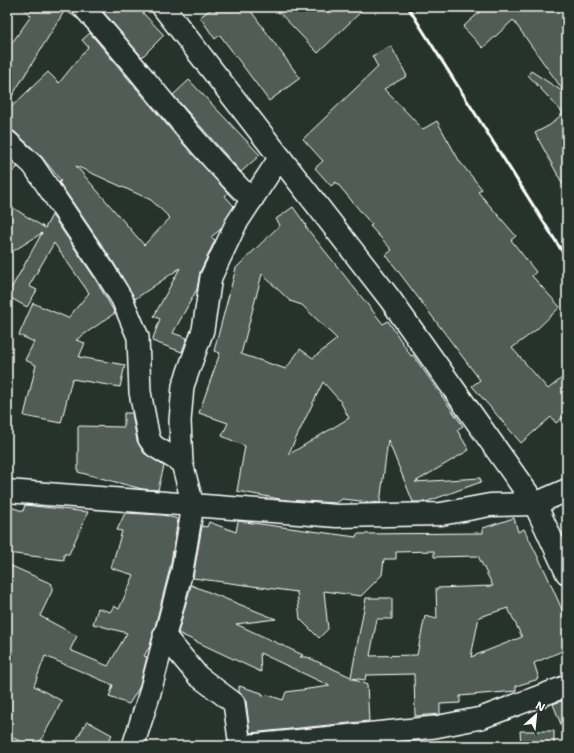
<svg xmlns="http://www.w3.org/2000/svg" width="574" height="753" font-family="'Shantell Sans',sans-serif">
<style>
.building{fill:#515c57;stroke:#fff;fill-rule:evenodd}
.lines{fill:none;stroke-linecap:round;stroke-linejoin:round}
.minor-casing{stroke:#fff;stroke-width:24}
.tertiary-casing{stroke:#fff;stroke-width:25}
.primary-casing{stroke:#fff;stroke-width:25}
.minor{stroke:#26332d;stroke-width:21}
.tertiary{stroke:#26332d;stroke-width:22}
.primary{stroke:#26332d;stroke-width:22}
.rail{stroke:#fff;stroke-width:3}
</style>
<rect width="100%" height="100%" fill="#26332d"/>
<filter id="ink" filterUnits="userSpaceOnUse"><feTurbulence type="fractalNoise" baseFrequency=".025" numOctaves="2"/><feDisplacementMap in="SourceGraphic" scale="8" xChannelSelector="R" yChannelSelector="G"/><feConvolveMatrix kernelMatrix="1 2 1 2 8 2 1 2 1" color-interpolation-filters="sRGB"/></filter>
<g filter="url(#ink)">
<g class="building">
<polygon points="21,7 71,7 78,19 65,10 7,104 7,50 31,16"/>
<polygon points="99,7 137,7 164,35 142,57"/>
<polygon points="214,7 248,7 300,78 269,101 220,35 215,39 200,17"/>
<polygon points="274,7 366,7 318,53"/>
<polygon points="485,7 567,7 567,192 535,133 550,125 563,113 528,75 531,71 565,93 513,20 483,48 463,27"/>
<path d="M90,33l87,104 51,56 -3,3 9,10 -13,23 -10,8 4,3 -15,32 -3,17 -24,44 14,5 -5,14 -30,-11 8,-22 -6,-3 26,-48 -45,31 -21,-36 -55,-81 2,-1 -20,-25 -26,-24 -8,-3v-18l41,-39 11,11 29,-36 -6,-7zM76,166l75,34 19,18 -26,27z"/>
<polygon points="391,46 407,76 384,89 423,129 437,121 460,162 482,189 478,192 516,236 511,240 536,272 532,276 560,307 536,330 512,348 548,389 567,374 567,414 556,423 551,417 521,443 472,386 480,380 386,255 392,250 370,226 372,225 336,182 331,186 315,168 323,161 303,139 378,67 372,56"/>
<polygon points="189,80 260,155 241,172 173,95"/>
<polygon points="7,157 18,167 7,176"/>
<polygon points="7,204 45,228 52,215 94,277 115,313 76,340 85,343 79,357 125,365 120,387 72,379 61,423 24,416 36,365 25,360 34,342 19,335 33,303 68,318 89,293 54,243 29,286 37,290 27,307 7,296 42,233 7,255"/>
<path d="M293,207l13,18 -1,1 78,98 5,-3 23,35 2,-1 50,71 -6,4 12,20 -54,32 65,-4 1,4 -55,20h-13l-25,-62 -8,63 -38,-4 -5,4 -52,-3 -48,-9 8,-45 -23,-10 6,-13 -29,-10 21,-60 -6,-2 22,-83 44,-43 -4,-6zM262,274l28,27 12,4 35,34 -24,19 -13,-9 -14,20 -45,-15zM323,382l17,19 9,17 -61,37z"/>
<polygon points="124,413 132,413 137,441 144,453 164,466 158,490 142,489 78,472 78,426 124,427"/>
<polygon points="25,505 88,512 69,554 64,554 64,560 7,553 7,506 23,511"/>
<polygon points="125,513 163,515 178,519 170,568 150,646 144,656 147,657 139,688 129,704 109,697 113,685 45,656 34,686 62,701 38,746 30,746 7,735 7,564 52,584 52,591 40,616 77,636 70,650 108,666 127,633 93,624 98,608 110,612 114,606 119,609 134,575 111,568 122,531 117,530"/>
<path d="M514,518l4,14 6,-3 22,44 21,48v28l-33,14 5,16 -23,7v5l-56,5v7l-20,1v10l-25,2 -1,-42 -48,1 -1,5 -14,-2 16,7 2,36 -119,12 -4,-32 -7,-9v-6l23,7v3l6,-1 15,5 3,-8 44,-6 -70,-33 1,19 -83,-39 13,-48 85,34 -40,5 67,31 -3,2h7l44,20 15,-79h26v21h-15l-7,37 47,-1 8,-39 12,3 -1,-31 57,-2 -15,-30 -44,1v-6l-38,1v7h-12l-2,16 -21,21 -37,-5 4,38 -9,9 -19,-19 -3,-27 -104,-14 9,-52 5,1 2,-5 27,10 2,-11 118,16 1,-3 126,-1v-5zM508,608l14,29 -51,20 8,-40z"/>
<polygon points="567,699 567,737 566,737 553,704"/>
<polygon points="87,721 112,735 105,746 73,746"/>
<polygon points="520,731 554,731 554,746 521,746"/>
</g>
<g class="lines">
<g class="minor-casing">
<g id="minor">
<path d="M83,7c58,63 107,133 169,193"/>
<polyline points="7,141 33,165 104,270 122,299 138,337 140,392 149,439 154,446 182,463"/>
<polyline points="164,635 198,676 234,703 240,746"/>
<polyline points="133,746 149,696 182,571 193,505 182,463 180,421 183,386 203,330 211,277 236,224 280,157"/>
<polyline points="241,746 435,727 481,718 567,686"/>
</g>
</g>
<g class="tertiary-casing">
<polyline id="tertiary" points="7,491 337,516 441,514 490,505 535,504 567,490"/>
</g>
<g class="primary-casing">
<polyline id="primary" points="163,7 390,299 535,504 567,573"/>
</g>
<use href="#minor" class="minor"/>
<use href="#tertiary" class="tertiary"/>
<use href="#primary" class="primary"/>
<polyline class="rail" points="408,7 567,259"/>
</g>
</g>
<rect width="574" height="753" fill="none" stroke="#26332d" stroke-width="24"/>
<rect x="12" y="12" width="550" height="729" fill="none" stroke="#fff" stroke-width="1.5" filter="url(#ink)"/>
<g transform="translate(536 715) rotate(27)" stroke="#26332d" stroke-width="3" paint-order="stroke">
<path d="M0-3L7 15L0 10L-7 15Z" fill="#ffffff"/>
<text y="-6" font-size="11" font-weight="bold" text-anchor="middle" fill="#ffffff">N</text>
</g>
</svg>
